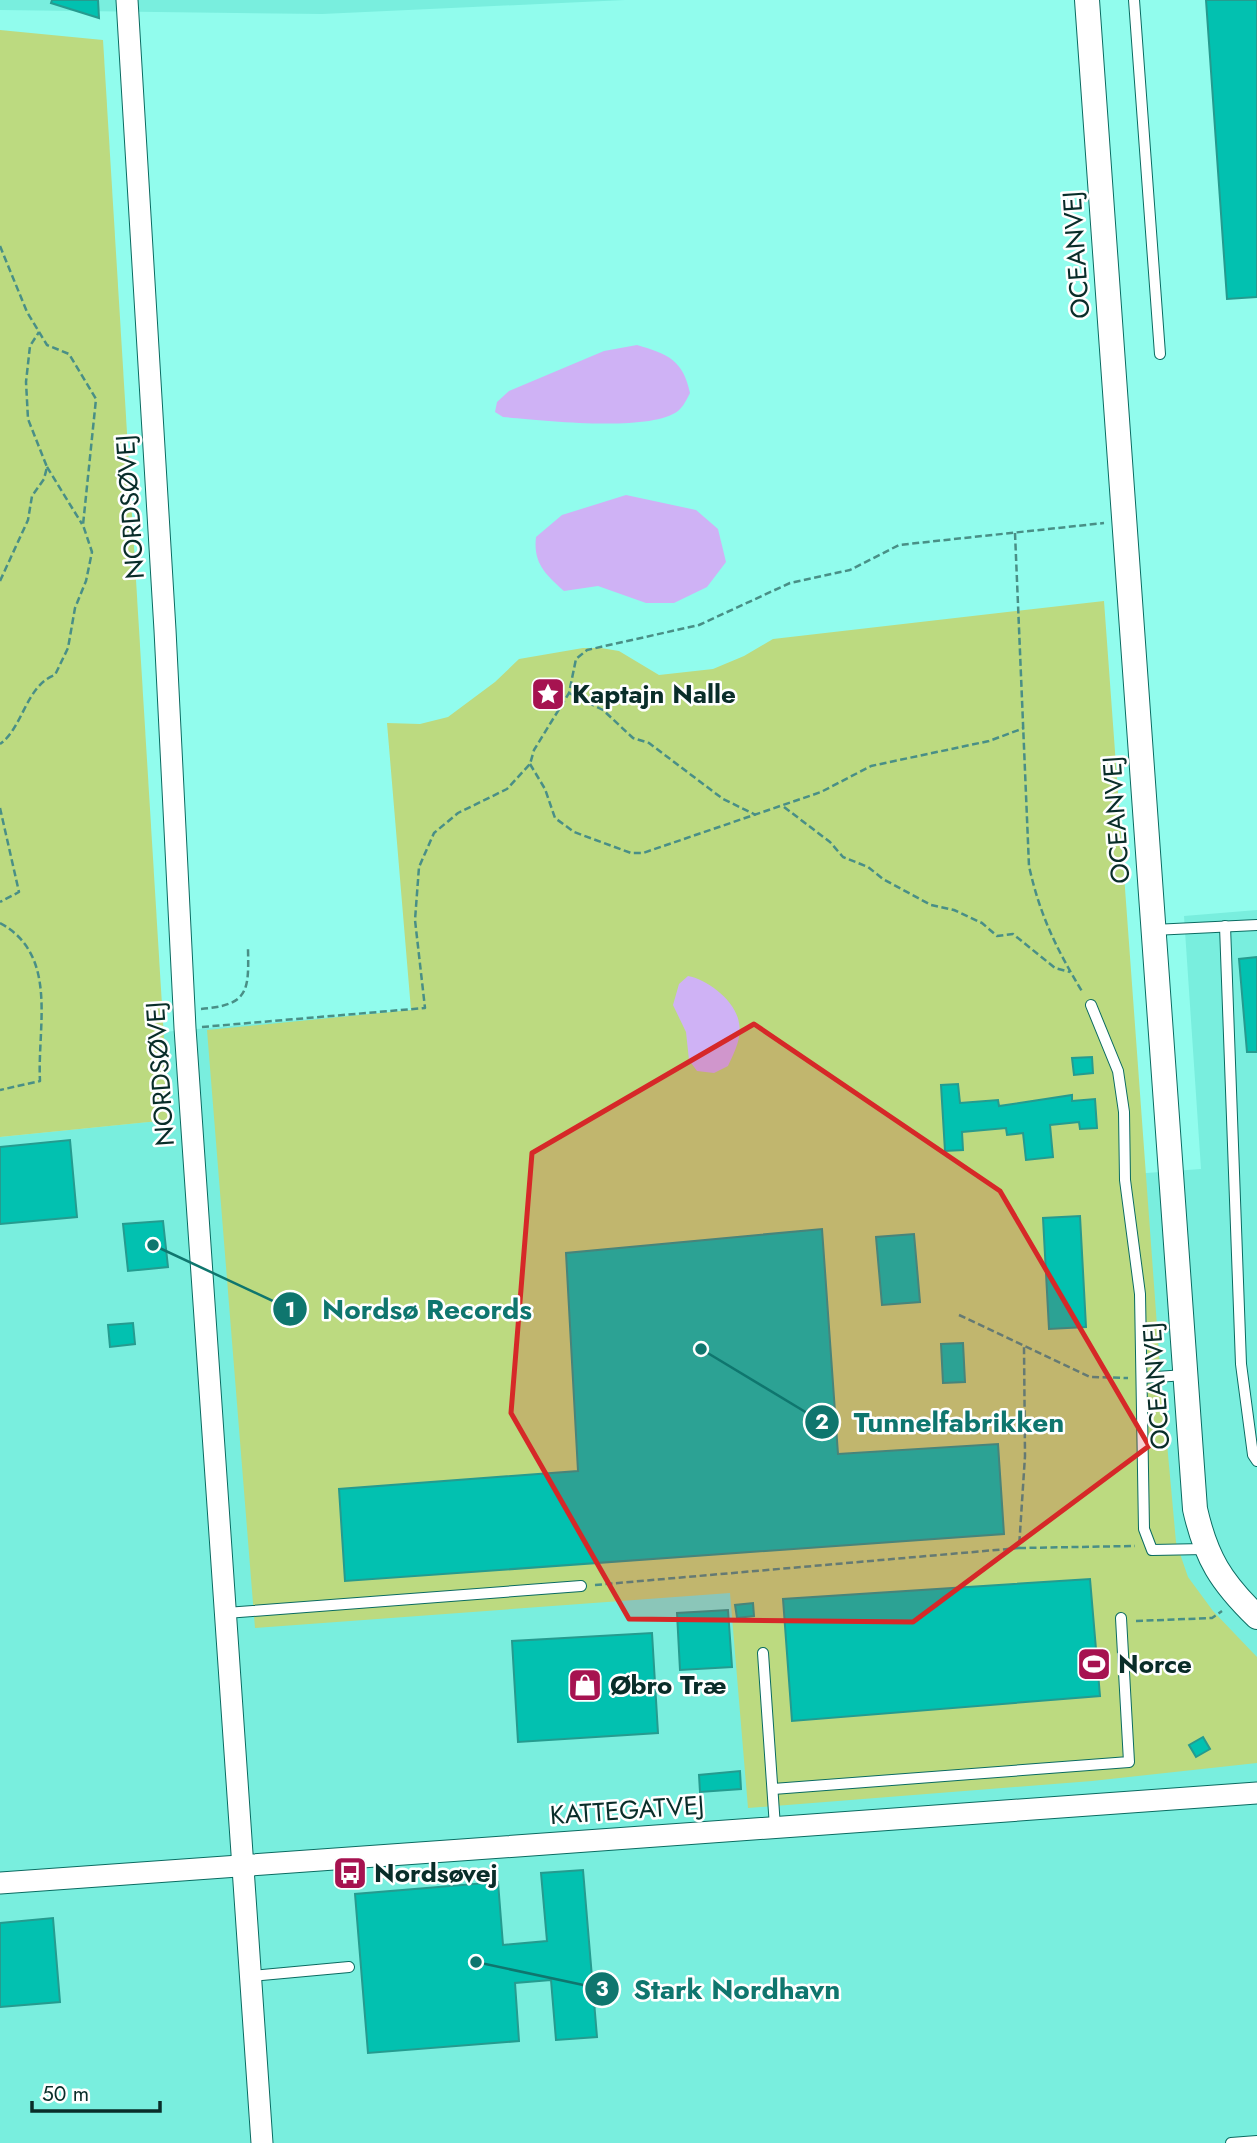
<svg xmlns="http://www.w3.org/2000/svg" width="1257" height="2143" font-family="Jost,sans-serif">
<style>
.built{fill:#79eede}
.green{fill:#bcda80}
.water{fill:#cfb2f5}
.building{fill:#02c1b0;stroke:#259b8f;stroke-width:2}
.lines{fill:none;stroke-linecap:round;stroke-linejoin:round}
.service-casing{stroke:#0a6b61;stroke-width:12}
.minor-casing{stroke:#0a6b61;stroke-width:23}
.tertiary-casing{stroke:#0a6b61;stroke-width:26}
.path{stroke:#498f86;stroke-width:2.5;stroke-dasharray:7 3.5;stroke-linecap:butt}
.service{stroke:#fff;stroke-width:10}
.minor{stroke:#fff;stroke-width:21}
.tertiary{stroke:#fff;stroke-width:24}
.marked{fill:#d62828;fill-opacity:0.2;stroke:#d62828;stroke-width:5;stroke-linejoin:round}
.labels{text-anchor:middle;stroke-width:5;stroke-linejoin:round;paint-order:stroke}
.street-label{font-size:26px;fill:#092d29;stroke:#fff}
.poi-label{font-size:26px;font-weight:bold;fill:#092d29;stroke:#fff;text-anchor:start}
.leader{fill:none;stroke:#0f766e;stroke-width:2.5}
.callout-dot{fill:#0f766e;stroke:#fff;stroke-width:2.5}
.mark-label{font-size:21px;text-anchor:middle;font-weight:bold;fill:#fff}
.callout-label{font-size:28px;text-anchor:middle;font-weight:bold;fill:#0f766e;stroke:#fff;stroke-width:5;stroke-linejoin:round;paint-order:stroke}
</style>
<rect width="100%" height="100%" fill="#91fced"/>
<g class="built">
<polygon points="0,0 625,0 322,14 0,10"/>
<polygon points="1257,910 1257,2143 0,2143 0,1137 168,1120 163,1032 412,1010 1133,1174 1201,1169 1184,916"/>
</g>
<g class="green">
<polygon points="0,30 103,40 169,1120 0,1137"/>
<polygon points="1104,601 1160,1367 1176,1542 1188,1577 1213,1611 1257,1657 1257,1763 1092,1781 748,1808 730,1593 255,1628 207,1030 411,1010 387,723 420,724 448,717 495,682 519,659 583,648 601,648 619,651 659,675 713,669 744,656 773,639"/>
</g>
<g class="water">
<path d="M637,345c31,9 46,15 53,48 -3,6 -7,14 -12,18 -29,22 -138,9 -175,6l-8,-5 2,-10 12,-11 95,-40z"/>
<path d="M626,495l70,15 22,19 8,33 -19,25 -33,16h-28l-48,-17 -34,5c-19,-17 -31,-28 -28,-54l26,-22z"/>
<path d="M688,976c19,3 48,25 51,47 3,15 -5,30 -11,43l-14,7 -17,-2 -8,-11 -3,-28 -13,-27 6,-21z"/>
</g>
<g class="building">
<polygon points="52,0 98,0 99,18 51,3"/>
<polygon points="1206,0 1257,0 1257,297 1227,299"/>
<polygon points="1257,957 1257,1052 1247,1052 1239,959"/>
<polygon points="1092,1057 1093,1073 1074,1075 1072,1058"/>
<polygon points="958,1084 960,1103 998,1100 999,1106 1072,1095 1072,1101 1095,1099 1097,1128 1080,1129 1079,1122 1050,1125 1053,1157 1026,1160 1023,1133 1007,1135 1006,1128 962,1132 963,1150 945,1151 941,1085"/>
<polygon points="70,1140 77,1217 0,1224 0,1147"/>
<polygon points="1080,1216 1086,1327 1049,1329 1043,1218"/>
<polygon points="163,1221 168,1267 128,1271 123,1224"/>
<polygon points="822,1229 838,1454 998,1444 1004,1534 345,1581 339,1489 578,1471 566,1253"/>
<polygon points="914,1234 920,1302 882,1305 876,1237"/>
<polygon points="133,1323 135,1344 110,1347 108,1325"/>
<polygon points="963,1343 965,1382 943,1383 941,1344"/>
<polygon points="1090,1579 1100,1696 792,1721 783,1599"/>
<polygon points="753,1603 754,1616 737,1618 735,1605"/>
<polygon points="728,1610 732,1667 680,1670 677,1613"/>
<polygon points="652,1633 658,1733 518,1742 512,1641"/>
<polygon points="1203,1737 1210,1749 1196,1757 1189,1745"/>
<polygon points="740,1771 741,1789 700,1792 699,1775"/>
<polygon points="583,1870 597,2037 556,2040 551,1980 515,1983 519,2041 368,2053 355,1894 498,1882 503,1945 547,1941 541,1873"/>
<polygon points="53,1918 60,2002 0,2007 0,1923"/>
</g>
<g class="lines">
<g class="service-casing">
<g id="service">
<polyline points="1134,0 1160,354"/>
<polyline points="1225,926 1241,1364 1253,1455 1257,1461"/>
<polyline points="1153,930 1257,925"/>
<polyline points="1091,1005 1118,1071 1124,1112 1125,1180 1140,1294 1144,1529 1152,1550 1205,1549"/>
<polyline points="1142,1378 1185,1375"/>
<polyline points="226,1613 581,1586"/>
<polyline points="763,1653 775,1827"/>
<polyline points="773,1789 1129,1762 1121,1618"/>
<polyline points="251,1976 349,1967"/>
<polyline points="1231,2143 1257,2141"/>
</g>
</g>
<g class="minor-casing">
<g id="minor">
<polyline points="127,0 165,630 185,1028 262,2143"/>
<polyline points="0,1883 1257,1793"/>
</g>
</g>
<g class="tertiary-casing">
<path id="tertiary" d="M1087,0l108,1509c11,49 26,73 62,108"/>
</g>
<g class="path">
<path d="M0,246l27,66 20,33 22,9 27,45 -13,126 9,27 -6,29 -11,27 -7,40 -13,27c-29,10 -32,53 -55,69"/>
<polyline points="47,467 82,524"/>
<path d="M1015,533l14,333c11,50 28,84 54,127"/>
<polyline points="0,581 28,520 32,496 44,479 47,467 28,419 26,382 30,346 39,332"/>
<polyline points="569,693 603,710 633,738 649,743 723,799 756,815"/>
<polyline points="530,764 545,789 555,818 574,832 631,853 643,853 821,792 871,766 989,741 1024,728"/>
<polyline points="784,807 830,842 843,857 868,867 883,879 931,905 954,910 982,923 997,936 1013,934 1055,968 1070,972"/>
<polyline points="0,808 19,892 0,902"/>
<path d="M0,923c59,32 37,103 40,158l-40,9"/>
<path d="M201,1009c47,-4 48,-17 47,-60"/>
<polyline points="202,1027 425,1008 415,920 419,867 434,833 458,813 507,789 530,764 534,750 569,693 576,659 587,650 699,625 790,583 850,570 899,545 1104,523"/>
<polyline points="959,1315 1090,1377 1128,1378"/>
<polyline points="1019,1548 1135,1546"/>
<polyline points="595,1585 1019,1548 1025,1456 1024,1347"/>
<polyline points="1136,1621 1212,1618 1222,1611"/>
</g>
<use href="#service" class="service"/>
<use href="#minor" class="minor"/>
<use href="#tertiary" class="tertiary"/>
</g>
<path class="marked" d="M754,1024l246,167 149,255 -236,176 -284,-3 -118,-206 21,-260z"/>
<defs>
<g id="sight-square" transform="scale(1.75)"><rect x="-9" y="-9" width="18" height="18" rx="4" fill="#a61350" stroke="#fff"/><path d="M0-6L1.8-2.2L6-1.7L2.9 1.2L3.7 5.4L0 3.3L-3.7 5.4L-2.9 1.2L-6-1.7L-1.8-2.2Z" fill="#fff"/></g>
<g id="stadium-square" transform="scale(1.75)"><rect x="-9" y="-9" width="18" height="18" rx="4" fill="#a61350" stroke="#fff"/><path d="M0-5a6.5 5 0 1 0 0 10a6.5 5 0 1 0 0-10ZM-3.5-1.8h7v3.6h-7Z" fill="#fff"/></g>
<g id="shop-square" transform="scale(1.75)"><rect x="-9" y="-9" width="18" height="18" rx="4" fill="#a61350" stroke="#fff"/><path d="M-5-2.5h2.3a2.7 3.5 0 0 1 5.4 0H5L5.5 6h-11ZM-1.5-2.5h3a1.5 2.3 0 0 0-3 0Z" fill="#fff"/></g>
<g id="bus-square" transform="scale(1.75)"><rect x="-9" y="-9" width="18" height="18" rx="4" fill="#a61350" stroke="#fff"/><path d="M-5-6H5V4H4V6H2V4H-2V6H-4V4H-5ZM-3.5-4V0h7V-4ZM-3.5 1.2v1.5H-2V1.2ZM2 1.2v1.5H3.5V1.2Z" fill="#fff"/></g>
</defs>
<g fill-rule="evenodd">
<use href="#sight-square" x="548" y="694"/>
<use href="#stadium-square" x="1094" y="1664"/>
<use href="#shop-square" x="585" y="1685"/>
<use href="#bus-square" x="350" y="1873"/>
</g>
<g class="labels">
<g class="street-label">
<text transform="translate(1076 255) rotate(-94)" y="9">OCEANVEJ</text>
<text transform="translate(130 507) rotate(-94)" y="9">NORDSØVEJ</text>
<text transform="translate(1116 820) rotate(-94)" y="9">OCEANVEJ</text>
<text transform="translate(160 1074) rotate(-94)" y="9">NORDSØVEJ</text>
<text transform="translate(1156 1386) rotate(-94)" y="9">OCEANVEJ</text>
<text transform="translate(627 1810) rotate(-4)" y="9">KATTEGATVEJ</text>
</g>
<g class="poi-label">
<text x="572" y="703">Kaptajn Nalle</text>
<text x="1118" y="1673">Norce</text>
<text x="610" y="1694">Øbro Træ</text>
<text x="374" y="1882">Nordsøvej</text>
</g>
</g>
<path class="leader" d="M153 1245L290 1309M701 1349L822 1422M476 1962L602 1989"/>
<g class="callout-dot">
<circle cx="153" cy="1245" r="7"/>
<circle cx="701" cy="1349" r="7"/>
<circle cx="476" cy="1962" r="7"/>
<circle cx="290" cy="1309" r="18"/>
<circle cx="822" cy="1422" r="18"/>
<circle cx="602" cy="1989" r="18"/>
</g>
<g class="mark-label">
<text x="290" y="1317">1</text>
<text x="822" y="1429">2</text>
<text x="602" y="1996">3</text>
</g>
<g class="callout-label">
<text x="427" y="1319">Nordsø Records</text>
<text x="959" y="1432">Tunnelfabrikken</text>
<text x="737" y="1999">Stark Nordhavn</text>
</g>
<path d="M32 2101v10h128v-10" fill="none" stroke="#092d29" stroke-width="3.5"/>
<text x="42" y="2101" font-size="21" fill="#092d29" stroke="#ffffff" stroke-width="5" paint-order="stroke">50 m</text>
</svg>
